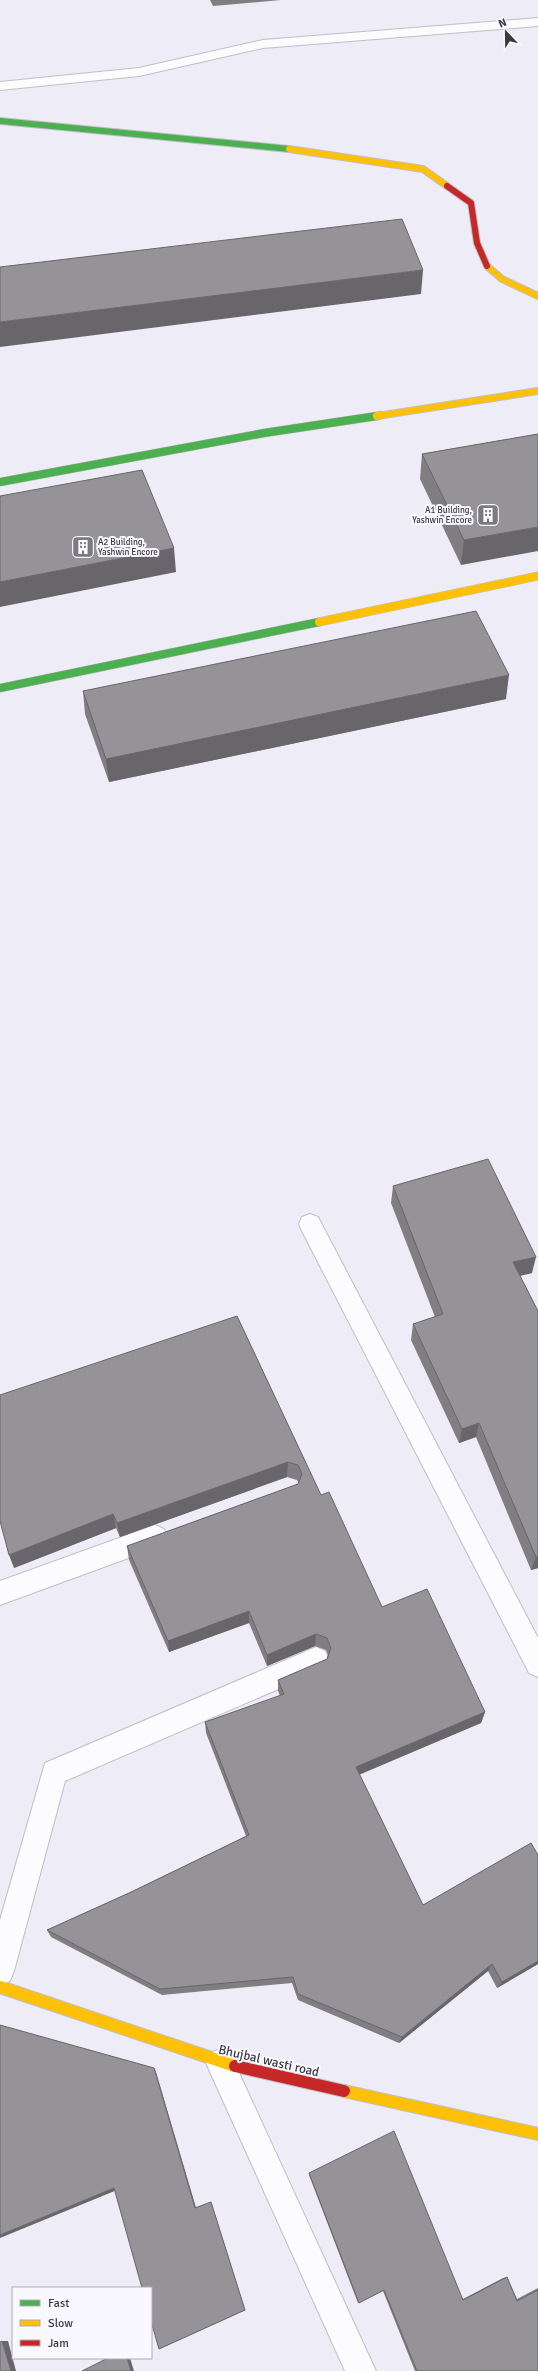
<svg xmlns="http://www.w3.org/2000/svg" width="538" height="2371" font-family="Signika,sans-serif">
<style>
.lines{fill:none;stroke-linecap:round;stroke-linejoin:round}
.street-casing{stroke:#c0bec6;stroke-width:2}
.fast-far1-casing{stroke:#c0bec6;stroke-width:8}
.fast-casing{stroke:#c0bec6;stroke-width:9}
.slow-far2-casing{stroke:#c0bec6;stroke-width:8}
.slow-far1-casing{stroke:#c0bec6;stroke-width:9}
.slow-casing{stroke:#c0bec6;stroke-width:14}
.jam-far1-casing{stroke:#c0bec6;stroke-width:8}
.jam-casing{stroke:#c0bec6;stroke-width:14}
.street{fill:#fcfcfe;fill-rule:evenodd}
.fast-far1{stroke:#4caf50;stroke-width:6}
.fast{stroke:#4caf50;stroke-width:8}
.slow-far2{stroke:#ffc107;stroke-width:6}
.slow-far1{stroke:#ffc107;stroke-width:8}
.slow{stroke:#ffc107;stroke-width:12}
.jam-far1{stroke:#c62828;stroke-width:6}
.jam{stroke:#c62828;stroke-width:12}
.wall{fill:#807e83}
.shaded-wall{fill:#68666a}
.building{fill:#959298;stroke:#68666a}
.labels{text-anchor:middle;stroke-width:4;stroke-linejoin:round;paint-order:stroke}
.far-poi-label{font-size:9px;fill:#3d3c42;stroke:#f8f8fe;text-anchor:end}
.near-street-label{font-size:13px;fill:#3d3c42;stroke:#f8f8fe}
</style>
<rect width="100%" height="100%" fill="#eeecf6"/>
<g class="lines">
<g class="street-casing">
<g id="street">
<polygon points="538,18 538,26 263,48 139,76 0,90 0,82 139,68 263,40"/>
<polygon points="310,1214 318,1217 538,1638 538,1677 529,1673 302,1231 299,1224 302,1217"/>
<polygon points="155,1525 164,1529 167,1537 164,1545 0,1605 0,1581"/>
<polygon points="316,1647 325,1651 329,1660 325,1669 65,1781 14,1971 10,1981 0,1985 0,1920 45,1763"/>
<polygon points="220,2049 230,2053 376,2371 345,2371 206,2063 210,2053"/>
</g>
</g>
<g class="fast-far1-casing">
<g id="fast-far1">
<polyline points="0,121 289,149"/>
<polyline points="374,416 377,416"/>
</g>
</g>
<g class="fast-casing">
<g id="fast">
<polyline points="0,482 264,433 377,416"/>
<polyline points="0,688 319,622"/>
</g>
</g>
<g class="slow-far2-casing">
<g id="slow-far2">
<polyline points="289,149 423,169 447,186"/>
<polyline points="487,266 502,279 538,296"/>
<polyline points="377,416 538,391"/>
</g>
</g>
<g class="slow-far1-casing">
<g id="slow-far1">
<polyline points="377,416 381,415"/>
<polyline points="319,622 538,576"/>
</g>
</g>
<g class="slow-casing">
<g id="slow">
<polyline points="0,1987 235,2066"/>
<polyline points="344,2091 538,2134"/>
</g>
</g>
<g class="jam-far1-casing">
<polyline id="jam-far1" points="447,186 471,203 477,243 487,266"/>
</g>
<g class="jam-casing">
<polyline id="jam" points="235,2066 344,2091"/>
</g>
<use href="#street" class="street"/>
<use href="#fast-far1" class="fast-far1"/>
<use href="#fast" class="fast"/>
<use href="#slow-far2" class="slow-far2"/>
<use href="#slow-far1" class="slow-far1"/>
<use href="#slow" class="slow"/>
<use href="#jam-far1" class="jam-far1"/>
<use href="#jam" class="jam"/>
</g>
<g class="wall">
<polygon points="210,0 281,0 213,6"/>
<polygon points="538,434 461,565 420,479 422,454"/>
<polygon points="83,691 506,699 109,782 85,714"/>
<polygon points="393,1186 532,1273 520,1276 538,1311 538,1568 531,1570 476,1437 459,1443 411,1340 413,1324 435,1317 391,1203"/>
<polygon points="237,1316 321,1495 382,1607 485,1712 481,1723 359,1774 423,1905 538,1855 538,1964 497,1988 488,1971 399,2043 298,2000 292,1983 162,1995 51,1937 47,1930 129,1893 246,1836 206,1733 205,1722 280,1696 278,1691 278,1680 327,1659 328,1655 326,1650 315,1646 267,1666 249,1623 169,1652 129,1560 127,1546 298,1484 299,1483 297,1480 287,1477 120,1537 116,1528 14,1568"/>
<polygon points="309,2173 463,2299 503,2278 507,2277 517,2299 538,2288 538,2371 415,2371 383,2291 358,2303 309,2175"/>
</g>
<g class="shaded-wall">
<polygon points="423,270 421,294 0,347 0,322"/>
<polygon points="538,527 538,551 461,565 464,540"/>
<polygon points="174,548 176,572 0,607 0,582"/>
<polygon points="509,675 506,699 109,782 106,759"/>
<polygon points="536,1257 532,1273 509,1278 513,1262"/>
<polygon points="479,1423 476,1437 459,1443 462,1429"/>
<polygon points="288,1462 287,1477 120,1537 117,1523"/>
<polygon points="113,1514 116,1528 14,1568 9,1555"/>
<polygon points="536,1557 538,1557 538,1568 531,1570"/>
<polygon points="249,1611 249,1623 169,1652 168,1641"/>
<polygon points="316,1634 315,1646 267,1666 267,1655"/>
<polygon points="485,1712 481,1723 354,1777 356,1767"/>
<polygon points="538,1961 538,1964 497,1988 502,1982"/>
<polygon points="492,1964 488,1971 399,2043 402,2037"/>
<polygon points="154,2068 156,2072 197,2211 195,2208"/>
<polygon points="114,2188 117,2190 0,2238 0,2235"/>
<polygon points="211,2202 245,2310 159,2349"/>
<polygon points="2,2341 8,2341 16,2371 11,2371"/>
<polygon points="127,2358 130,2358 134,2371 131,2371"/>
</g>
<g class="building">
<polygon points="402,219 423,270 0,322 0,267"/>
<polygon points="538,434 538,527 464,540 422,454"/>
<polygon points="142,470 174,548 0,582 0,496"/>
<polygon points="476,611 509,675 106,759 83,691"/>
<polygon points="488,1159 536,1257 513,1262 538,1311 538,1557 536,1557 479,1423 462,1429 413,1324 443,1314 393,1186"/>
<polygon points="237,1316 321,1495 329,1492 382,1607 427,1589 485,1712 356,1767 423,1905 531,1843 538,1855 538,1961 502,1982 492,1964 402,2037 298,1994 293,1977 160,1989 47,1930 129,1893 249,1835 205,1722 284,1694 278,1680 327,1659 331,1648 327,1638 316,1634 267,1655 249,1611 168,1641 127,1546 298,1484 302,1474 298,1465 288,1462 117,1523 113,1514 9,1555 0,1521 0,1395"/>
<polygon points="0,2025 154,2068 195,2208 211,2202 245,2310 159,2349 151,2321 151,2288 142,2288 114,2188 0,2235"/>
<polygon points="394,2131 463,2300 507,2277 517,2301 538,2290 538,2371 417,2371 384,2290 359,2303 309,2173"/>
<polygon points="2,2341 11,2371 0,2371 0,2342"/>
<polygon points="108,2358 127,2358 131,2371 82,2371"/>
</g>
<defs>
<g id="building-square" transform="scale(1.15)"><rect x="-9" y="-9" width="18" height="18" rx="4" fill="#7b7a81" stroke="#f8f8fe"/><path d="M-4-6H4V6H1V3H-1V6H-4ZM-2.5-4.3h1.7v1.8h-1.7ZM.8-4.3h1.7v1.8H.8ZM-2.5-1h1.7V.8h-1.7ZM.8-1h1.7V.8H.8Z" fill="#fff"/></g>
</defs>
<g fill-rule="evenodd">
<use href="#building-square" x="488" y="515"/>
<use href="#building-square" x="83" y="547"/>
</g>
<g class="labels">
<g class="far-poi-label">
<text x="472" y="513">A1 Building,<tspan x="472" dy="10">Yashwin Encore</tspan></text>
<text x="98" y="545" text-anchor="start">A2 Building,<tspan x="98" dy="10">Yashwin Encore</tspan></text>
</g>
<g class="near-street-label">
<text transform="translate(269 2060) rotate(13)" y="5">Bhujbal wasti road</text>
</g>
</g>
<rect x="12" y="2287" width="140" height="72" fill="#f8f8fe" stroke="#adadb3"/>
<rect x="20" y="2300" width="20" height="6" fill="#4caf50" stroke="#adadb3"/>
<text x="48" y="2307" font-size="12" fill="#3d3c42">Fast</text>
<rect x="20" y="2320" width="20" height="6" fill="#ffc107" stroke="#adadb3"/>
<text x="48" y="2327" font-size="12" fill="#3d3c42">Slow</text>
<rect x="20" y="2340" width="20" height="6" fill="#c62828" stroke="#adadb3"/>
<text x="48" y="2347" font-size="12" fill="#3d3c42">Jam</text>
<g transform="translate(506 32) rotate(338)" stroke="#f8f8fe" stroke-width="3" paint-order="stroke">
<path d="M0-3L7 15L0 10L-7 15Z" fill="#3d3c42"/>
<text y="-6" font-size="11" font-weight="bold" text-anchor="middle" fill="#3d3c42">N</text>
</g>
</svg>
